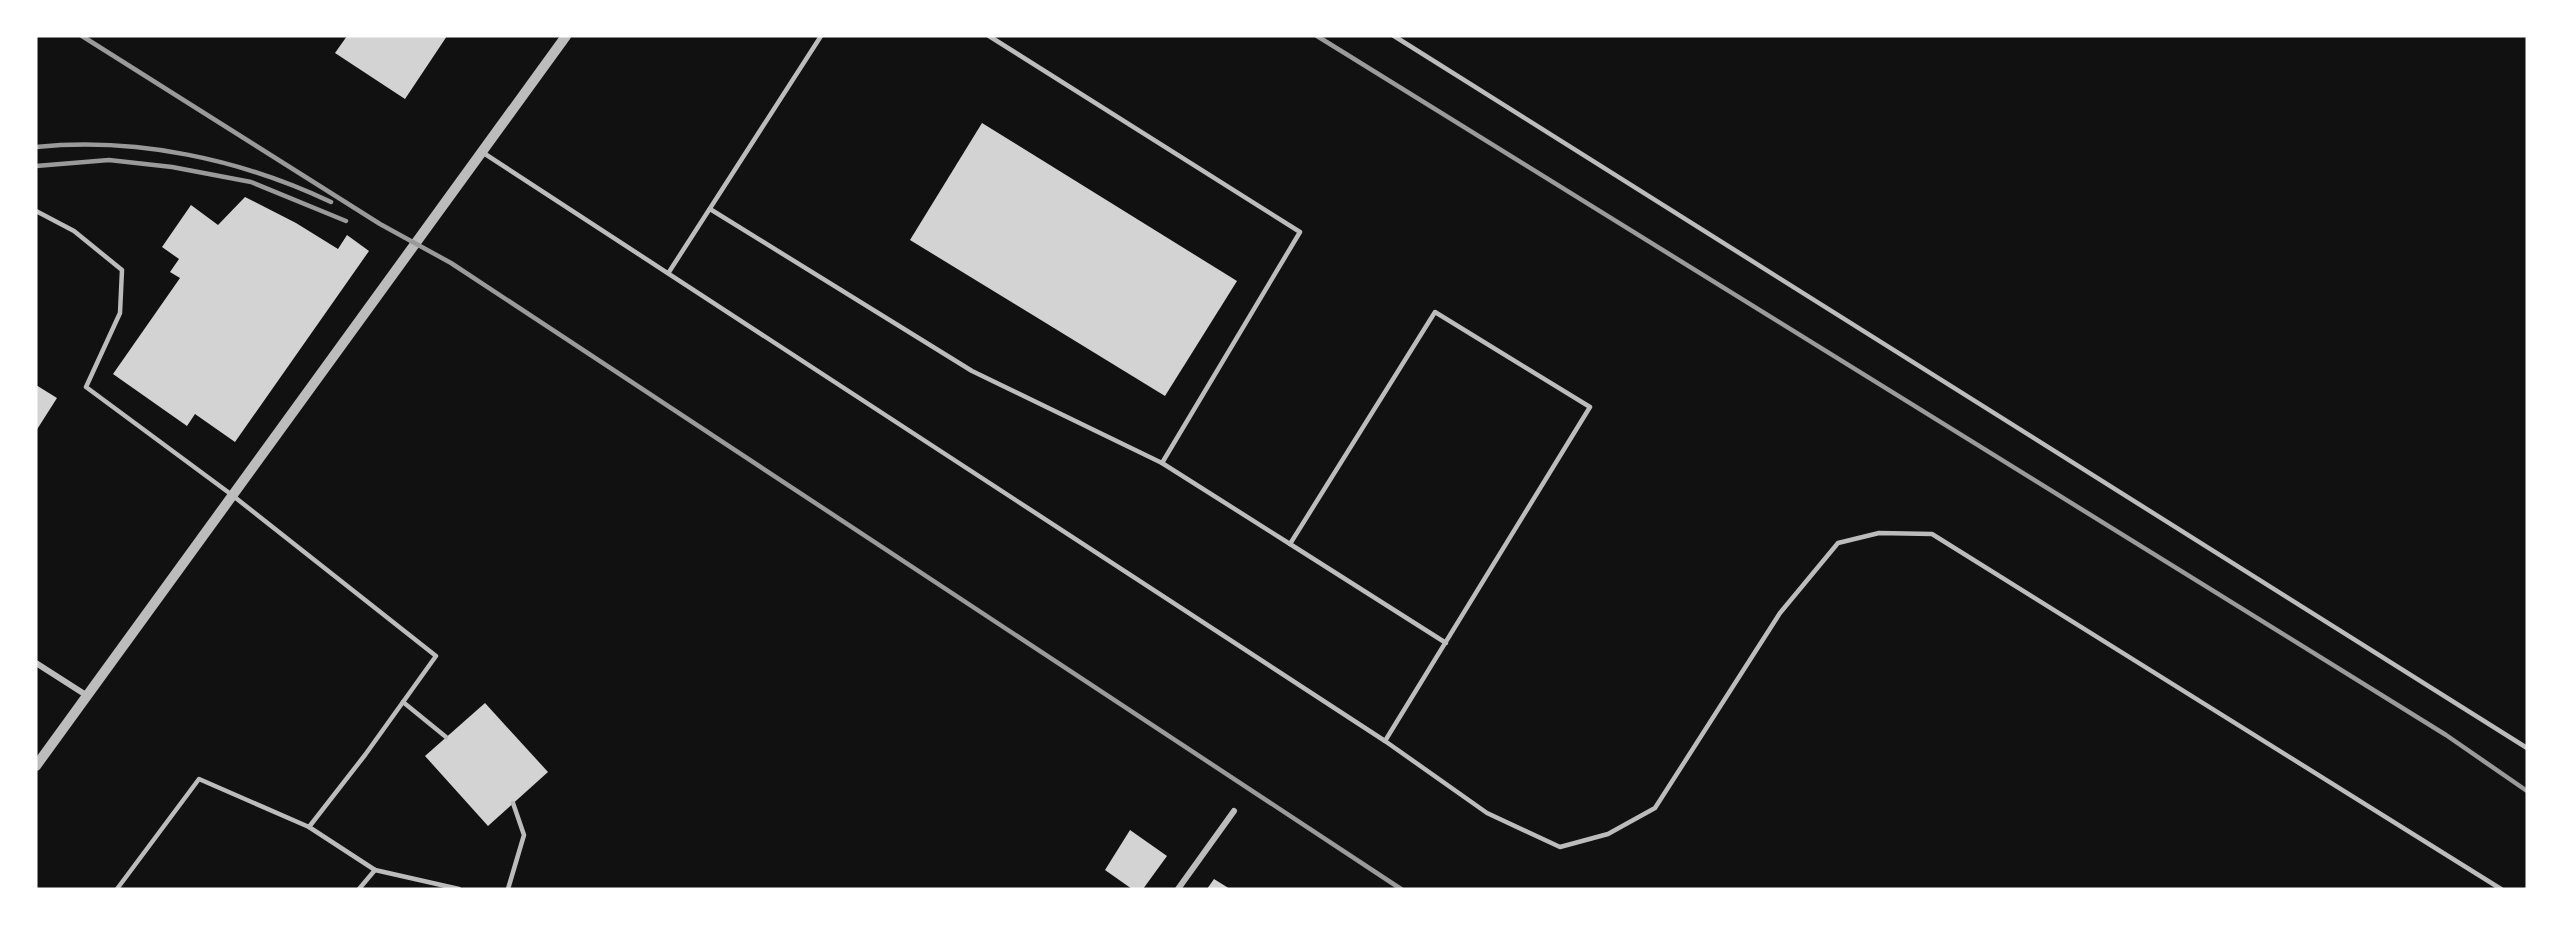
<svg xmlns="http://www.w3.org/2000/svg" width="2563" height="925" font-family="'Alegreya Sans',sans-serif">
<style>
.building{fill:#d3d3d3}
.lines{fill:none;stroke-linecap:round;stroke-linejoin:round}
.service{stroke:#bcbcbc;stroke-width:4.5}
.minor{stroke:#bcbcbc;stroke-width:6}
.tertiary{stroke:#bcbcbc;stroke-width:10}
.rail{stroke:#9a9a9a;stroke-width:4.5}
</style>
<rect width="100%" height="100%" fill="#111"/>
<g class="building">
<polygon points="347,36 447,36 405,99 335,53"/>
<polygon points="982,123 1237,281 1165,396 910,240"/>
<polygon points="245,197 296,223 338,249 347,235 369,251 235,442 195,414 187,426 113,374 180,278 170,272 179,259 162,247 191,205 218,225"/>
<polygon points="36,385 57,398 36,431"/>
<polygon points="485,703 548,772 488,826 425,756"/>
<polygon points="1130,830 1167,856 1143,889 1132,889 1105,870"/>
<polygon points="1214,879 1230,889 1207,889"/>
</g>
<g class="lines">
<g class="service">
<polyline points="1394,36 2527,748"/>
<polyline points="482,152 1385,741 1487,813 1560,847 1608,834 1655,808 1780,613 1838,543 1879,533 1932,534 2501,889"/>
<polyline points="710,209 972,371 1162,463 1300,232 989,36"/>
<polyline points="36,211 74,231 122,270 120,313 86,387 232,495 436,656 365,755 309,827 199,779 117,889"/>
<polyline points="669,272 821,36"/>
<polyline points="1162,463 1290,544 1435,312 1590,407 1385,741"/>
<polyline points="1290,544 1446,643"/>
<polyline points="403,702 446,737"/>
<polyline points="309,827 375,870 459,889"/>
<polyline points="359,889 375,870"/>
<polyline points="508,889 524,835 513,803"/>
</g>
<g class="minor">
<polyline points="36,663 86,695"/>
<polyline points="1178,889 1234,811"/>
</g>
<polyline class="tertiary" points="36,766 566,36"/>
<g class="rail">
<polyline points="82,36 380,224 451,263 1401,889"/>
<polyline points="1317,36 2446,735 2527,791"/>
<path d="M36,147c101,-10 204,12 295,55"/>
<polyline points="36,166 109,160 172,167 251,182 346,221"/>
</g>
</g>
<rect width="2563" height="925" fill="none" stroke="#ffffff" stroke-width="75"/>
</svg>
